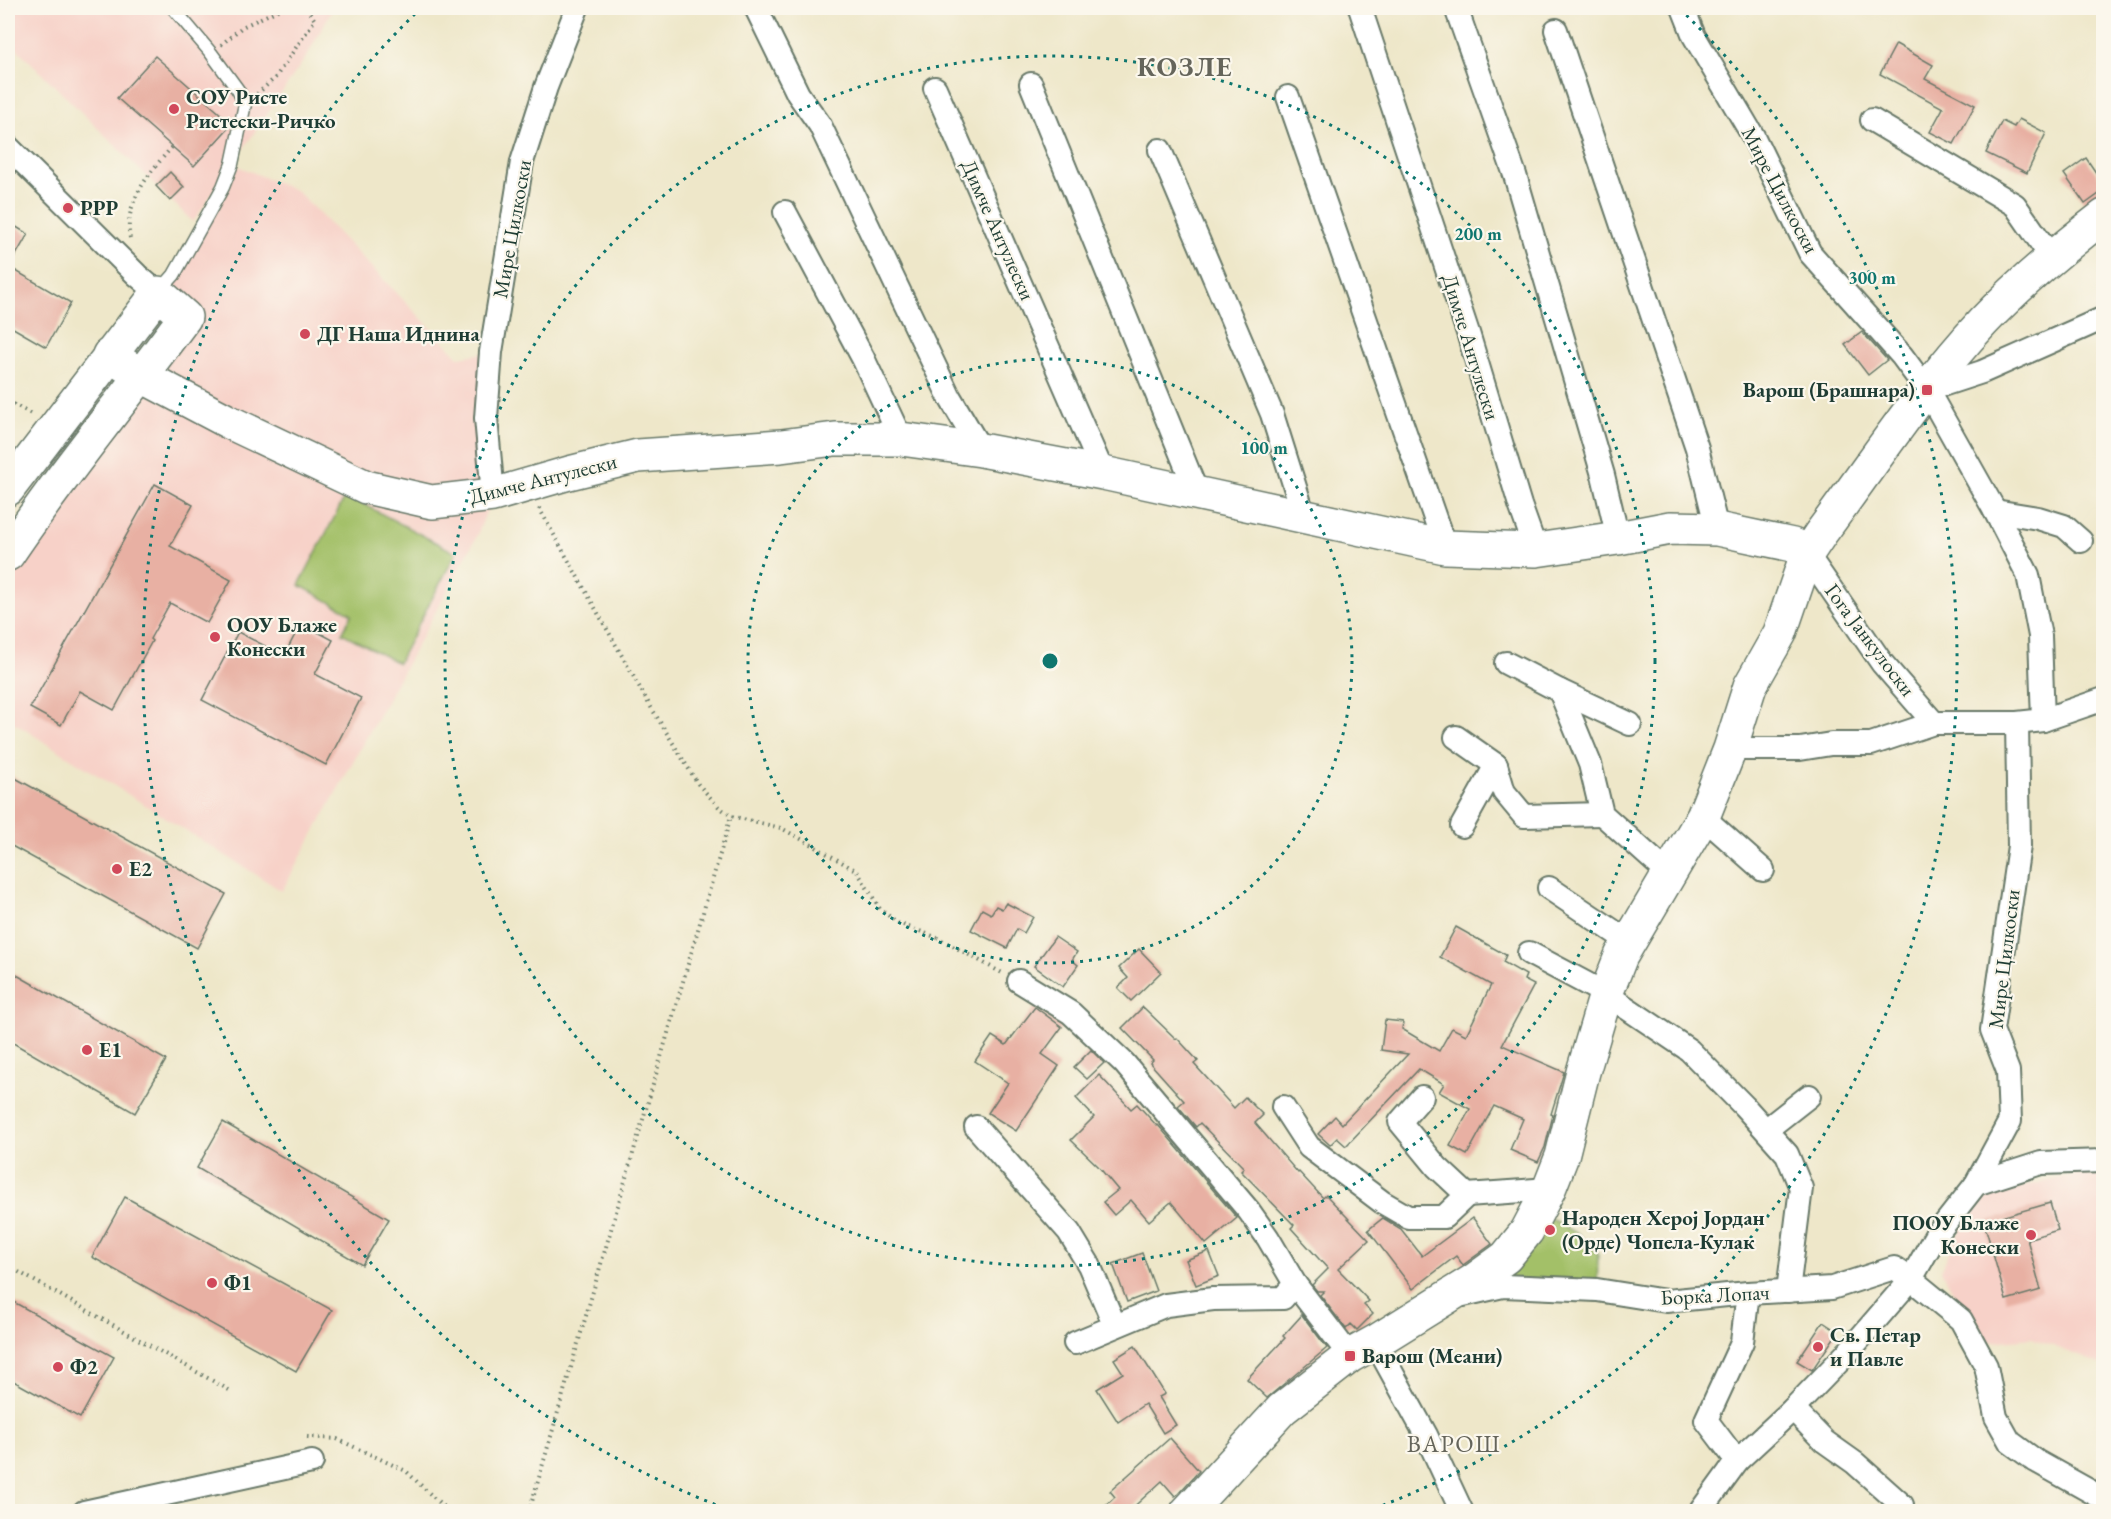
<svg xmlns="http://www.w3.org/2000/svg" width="2111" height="1519" font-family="'EB Garamond',serif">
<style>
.built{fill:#f7d1c8}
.green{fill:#a3c067;stroke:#617e4e;stroke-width:1.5}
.building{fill:#e8b0a3}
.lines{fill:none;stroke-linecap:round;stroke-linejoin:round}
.lane-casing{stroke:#677868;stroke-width:15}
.street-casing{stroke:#677868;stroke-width:26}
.secondary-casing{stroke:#677868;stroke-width:36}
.path{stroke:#677868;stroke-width:4;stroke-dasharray:1.5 4.5;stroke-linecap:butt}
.lane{stroke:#fff;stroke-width:12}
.street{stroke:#fff;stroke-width:22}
.secondary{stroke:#fff;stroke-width:33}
.ring{fill:none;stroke:#0f766e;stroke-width:3;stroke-dasharray:3 6}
.poi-dot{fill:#d1495b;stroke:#fbf7ec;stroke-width:2}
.labels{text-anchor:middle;stroke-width:4.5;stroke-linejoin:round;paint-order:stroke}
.poi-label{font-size:21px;font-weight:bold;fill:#1f3d34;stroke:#fbf7ec;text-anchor:start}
.street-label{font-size:21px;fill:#1f3d34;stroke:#fbf7ec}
.quarter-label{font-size:24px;letter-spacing:1.5px;fill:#65655b;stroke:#fbf7ec}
.district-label{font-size:27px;font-weight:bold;letter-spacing:1.5px;fill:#65655b;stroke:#fbf7ec}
.centre{fill:#0f766e;stroke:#fbf7ec;stroke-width:3}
.ring-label{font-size:18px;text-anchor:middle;font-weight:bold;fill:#0f766e;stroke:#fbf7ec;stroke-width:4.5;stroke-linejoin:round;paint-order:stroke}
</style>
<rect width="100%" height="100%" fill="#fbf7ec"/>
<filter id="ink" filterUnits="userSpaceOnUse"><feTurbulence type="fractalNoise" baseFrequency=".0167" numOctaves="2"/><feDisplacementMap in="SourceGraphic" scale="12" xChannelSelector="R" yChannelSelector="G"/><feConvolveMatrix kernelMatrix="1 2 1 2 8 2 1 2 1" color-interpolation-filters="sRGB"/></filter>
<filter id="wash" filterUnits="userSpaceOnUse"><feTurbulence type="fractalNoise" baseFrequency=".008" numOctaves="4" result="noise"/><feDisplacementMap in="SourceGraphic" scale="24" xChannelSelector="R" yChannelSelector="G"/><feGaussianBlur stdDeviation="1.35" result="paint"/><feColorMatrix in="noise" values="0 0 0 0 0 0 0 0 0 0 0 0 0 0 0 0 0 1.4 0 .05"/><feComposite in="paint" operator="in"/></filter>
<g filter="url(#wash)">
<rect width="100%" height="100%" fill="#eee7c9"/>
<g class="built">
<polygon points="8,8 333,8 308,54 233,164 297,191 459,357 491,352 493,495 476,538 282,891 8,719 8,554 185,317 158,293 230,167 193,222 8,40"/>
<polygon points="2103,1169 2103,1365 2032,1338 1981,1343 1941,1270 1975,1199 2033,1184"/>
</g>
<g class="green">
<polygon points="346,495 456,553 398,663 342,633 352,614 299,585"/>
<polygon points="1537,1211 1575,1232 1598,1254 1597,1290 1473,1281"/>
</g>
<g id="blocks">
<g class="building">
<polygon points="1896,44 1933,65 1925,79 1975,105 1954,144 1930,132 1943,108 1880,74"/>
<polygon points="155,56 232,124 194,166 117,98"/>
<polygon points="2019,119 2046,133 2027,173 1986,153 2002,121 2014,127"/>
<polygon points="2086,158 2103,183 2103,191 2085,204 2064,174"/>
<polygon points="170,172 184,187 170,201 156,186"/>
<polygon points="8,222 28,234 9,267 71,303 46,347 8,325"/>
<polygon points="1862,332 1887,360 1868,375 1845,345"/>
<polygon points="155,484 193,505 170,546 231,580 207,623 170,603 150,639 152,641 114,710 80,691 61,725 30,708"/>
<polygon points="301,623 333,640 315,674 361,698 326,765 202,700 238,632 284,656"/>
<polygon points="8,774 226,894 197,948 8,844"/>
<polygon points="1006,903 1033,917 1024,933 1017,929 1007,948 971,930 982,909 991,914 996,906 1002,909"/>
<polygon points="1456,927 1506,955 1503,962 1526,975 1524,980 1534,985 1502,1045 1564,1072 1551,1114 1553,1115 1545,1147 1538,1162 1510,1150 1523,1119 1494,1106 1467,1155 1450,1146 1470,1109 1439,1092 1444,1084 1419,1069 1346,1146 1337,1138 1330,1145 1318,1134 1335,1116 1342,1124 1408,1054 1381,1050 1385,1020 1403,1022 1402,1029 1439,1051 1452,1028 1466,1035 1491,985 1440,957"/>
<polygon points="1055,937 1077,952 1072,960 1078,965 1063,987 1034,966"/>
<polygon points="1139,949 1161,972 1131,1001 1118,988 1128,978 1119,968"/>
<polygon points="8,970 166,1060 135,1113 8,1040"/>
<polygon points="1035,1007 1062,1027 1042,1054 1059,1066 1016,1131 988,1113 1008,1083 975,1061 992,1036 1006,1045"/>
<polygon points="1143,1007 1176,1039 1177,1038 1198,1061 1194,1064 1234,1108 1245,1097 1263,1115 1255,1123 1298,1173 1299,1172 1323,1198 1326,1195 1369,1240 1338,1269 1369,1301 1364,1305 1373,1314 1357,1330 1351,1324 1346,1329 1320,1295 1324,1291 1317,1291 1312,1285 1328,1269 1291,1228 1294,1225 1241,1171 1244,1168 1200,1123 1196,1127 1178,1106 1184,1101 1150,1063 1153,1060 1122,1028"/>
<polygon points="1091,1050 1104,1063 1087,1079 1074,1067"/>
<polygon points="1099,1075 1131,1109 1137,1104 1157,1126 1158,1125 1237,1218 1206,1244 1171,1202 1149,1221 1131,1200 1114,1215 1103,1202 1118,1190 1098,1166 1071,1140 1094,1117 1076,1098"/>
<polygon points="223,1122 389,1219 362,1265 197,1168"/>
<polygon points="125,1197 332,1310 296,1371 92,1257"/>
<polygon points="2050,1203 2058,1230 2027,1239 2041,1290 2006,1300 1984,1222"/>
<polygon points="1383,1218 1401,1229 1422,1256 1473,1218 1492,1244 1463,1265 1456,1256 1413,1289 1368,1230"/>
<polygon points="1209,1251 1219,1276 1196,1285 1186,1260"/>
<polygon points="1142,1253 1156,1291 1127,1302 1113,1264"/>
<polygon points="8,1299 114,1357 80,1418 8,1378"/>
<polygon points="1302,1315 1327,1348 1267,1398 1247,1379 1285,1338 1283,1336"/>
<polygon points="1823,1322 1838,1332 1812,1370 1797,1361"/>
<polygon points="1135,1346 1165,1394 1159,1397 1176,1425 1163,1433 1145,1404 1118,1422 1097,1389 1123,1373 1114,1359"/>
<polygon points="1170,1438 1199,1471 1178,1494 1175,1496 1162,1481 1128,1512 1099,1512 1115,1497 1110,1491"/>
</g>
</g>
</g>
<g filter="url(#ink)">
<use href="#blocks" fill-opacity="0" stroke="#677868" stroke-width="1.5"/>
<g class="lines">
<g class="lane-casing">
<polyline id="lane" points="158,293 174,275 223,187 232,164 245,104 238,90 211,53 173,8"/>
</g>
<g class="street-casing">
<g id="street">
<polyline points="756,8 798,94 820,125 949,396 981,450"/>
<polyline points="1360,8 1468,333 1520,505 1536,550"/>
<polyline points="1456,8 1515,175 1603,475 1618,538"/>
<polyline points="1683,8 1694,36 1753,136 1810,253 1902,356 1927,390 1995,511 2028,575 2040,636 2043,720"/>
<polyline points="1556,30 1697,448 1717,529"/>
<polyline points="1031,84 1197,493"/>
<polyline points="935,88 1103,473"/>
<polyline points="1288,97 1445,547"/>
<polyline points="1872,120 2015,205 2051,257"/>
<polyline points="8,147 137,275 158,293"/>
<polyline points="1160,150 1272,414 1304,516"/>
<polyline points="785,212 863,358 901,439"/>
<polyline points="1927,390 1982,372 2104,318"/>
<polyline points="493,495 486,418 491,352 522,162 546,87 577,8"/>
<polyline points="1995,511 2038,518 2064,526 2081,541"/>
<polyline points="1807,554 1882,663 1934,723"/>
<polyline points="1506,663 1560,691 1630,724"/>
<polyline points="1560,691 1590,764 1602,814 1670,875"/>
<polyline points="1456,737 1496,765 1504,792 1524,816 1602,814"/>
<polyline points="1730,749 1800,749 1831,744 1871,744 1934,723 2017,723 2043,720 2104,699"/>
<polyline points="1703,817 1763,870"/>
<polyline points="1462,826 1496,765"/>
<polyline points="1549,888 1628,941"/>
<polyline points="1529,953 1606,994 1689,1050 1744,1106 1787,1154 1801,1188 1788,1291"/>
<polyline points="1019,981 1071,1013 1124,1063 1249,1211 1268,1238 1295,1284 1350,1356"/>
<polyline points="1422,1097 1400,1122 1437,1167 1467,1195 1549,1189"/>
<polyline points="1283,1107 1309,1147 1382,1202 1408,1217 1444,1217 1467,1195"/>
<polyline points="976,1127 1069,1232 1089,1265 1115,1326"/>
<polyline points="1767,1129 1809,1096"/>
<polyline points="1976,1184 2010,1121 2008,1071 1992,1030 2019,846 2017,723"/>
<polyline points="1463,1295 1503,1286 1597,1290 1666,1301 1748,1293 1832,1288 1894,1268 1911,1279 1961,1320 1986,1366 1996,1417 2010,1442 2036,1461 2104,1499"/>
<polyline points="1375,1342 1426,1435 1462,1512"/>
<polyline points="1075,1343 1166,1305 1213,1299 1283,1298 1295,1284"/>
<polyline points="1793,1409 1824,1441 1855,1463 1902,1505"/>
<polyline points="1737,1461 1706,1420 1742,1342 1748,1293"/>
<polyline points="84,1512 312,1462"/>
<polyline points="1700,1512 1737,1461 1793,1409 1849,1351 1911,1279 1936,1235 1976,1184 2041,1163 2104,1161"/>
</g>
</g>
<g class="secondary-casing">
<g id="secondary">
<polyline points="109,355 142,376 229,422 366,487 432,502 493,495 569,473 638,456 781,446 835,439 901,439 981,450 1103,473 1445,547 1536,550 1618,538 1670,528 1717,529 1793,545 1807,554"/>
<path d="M8,489l150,-196 27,24c-58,79 -122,155 -177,237"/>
<path d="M1187,1512l95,-103 68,-53 25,-14 98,-61 33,-24 21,-26 22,-42 13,-33 21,-84 23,-78 15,-38 82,-139 27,-68 20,-63 30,-53 27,-79 14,-21c52,-70 103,-148 162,-211 37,-39 78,-73 121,-106"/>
</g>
</g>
<g class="path">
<polyline points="221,45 242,27 282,8"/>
<polyline points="257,94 275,78 315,20 306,8"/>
<path d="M130,238c-7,-35 20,-66 42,-91"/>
<polyline points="8,401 33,415"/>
<polyline points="539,508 649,704 698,784 718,806 731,816 781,828 812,845 857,871 880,909 898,923 938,938 1002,973"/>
<polyline points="8,1266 229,1390"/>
<polyline points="307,1437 337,1439 406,1471 449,1512"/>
<polyline points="529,1512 731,816"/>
</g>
<use href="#lane" class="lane"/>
<use href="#street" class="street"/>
<use href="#secondary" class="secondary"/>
</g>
</g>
<g class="ring">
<circle cx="1050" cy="661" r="302"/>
<circle cx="1050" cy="661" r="605"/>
<path d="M732 1511A907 907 0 0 1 420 9M1680 9A907 907 0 0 1 1368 1511"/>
</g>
<g class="poi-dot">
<circle cx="174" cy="109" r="6"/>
<circle cx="68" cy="208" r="6"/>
<circle cx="305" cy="334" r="6"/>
<rect x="1921" y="384" width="12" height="12" rx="3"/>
<circle cx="215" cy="637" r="6"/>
<circle cx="117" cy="869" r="6"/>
<circle cx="87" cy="1050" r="6"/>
<circle cx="1550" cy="1230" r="6"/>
<circle cx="2031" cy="1235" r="6"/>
<circle cx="212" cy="1283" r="6"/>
<circle cx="1818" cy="1347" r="6"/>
<rect x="1344" y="1350" width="12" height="12" rx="3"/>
<circle cx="58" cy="1367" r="6"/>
</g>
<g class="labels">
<g class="poi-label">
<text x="186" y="104">СОУ Ристе<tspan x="186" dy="24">Ристески-Ричко</tspan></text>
<text x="80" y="215">РРР</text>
<text x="317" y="341">ДГ Наша Иднина</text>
<text x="1915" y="397" text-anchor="end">Варош (Брашнара)</text>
<text x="227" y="632">ООУ Блаже<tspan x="227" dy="24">Конески</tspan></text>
<text x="129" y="876">Е2</text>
<text x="99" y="1057">Е1</text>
<text x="1562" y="1225">Народен Херој Јордан<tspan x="1562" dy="24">(Орде) Чопела-Кулак</tspan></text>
<text x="2019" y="1230" text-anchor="end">ПООУ Блаже<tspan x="2019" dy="24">Конески</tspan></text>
<text x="224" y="1290">Ф1</text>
<text x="1830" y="1342">Св. Петар<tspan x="1830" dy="24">и Павле</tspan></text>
<text x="1362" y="1363">Варош (Меани)</text>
<text x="70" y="1374">Ф2</text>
</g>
<g class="street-label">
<text transform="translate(1780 190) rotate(62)" y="7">Мире Цилкоски</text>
<text transform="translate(512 229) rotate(-80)" y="7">Мире Цилкоски</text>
<text transform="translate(998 230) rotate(66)" y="7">Димче Антулески</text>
<text transform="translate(1471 347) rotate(73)" y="7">Димче Антулески</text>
<text transform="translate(543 479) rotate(-14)" y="7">Димче Антулески</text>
<text transform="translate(1870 640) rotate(53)" y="7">Гога Јанкулоски</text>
<text transform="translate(2004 959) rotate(-83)" y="7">Мире Цилкоски</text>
<text transform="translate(1715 1295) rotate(-3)" y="7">Борка Лопач</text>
</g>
<g class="quarter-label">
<text x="1454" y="1452">ВАРОШ</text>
</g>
<g class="district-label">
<text x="1185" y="76">КОЗЛЕ</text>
</g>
</g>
<circle cx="1050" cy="661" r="9" class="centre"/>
<g class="ring-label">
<text x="1478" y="240">200 m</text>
<text x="1872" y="284">300 m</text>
<text x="1264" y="454">100 m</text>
</g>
<rect width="2111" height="1519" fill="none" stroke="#fbf7ec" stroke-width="30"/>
</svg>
